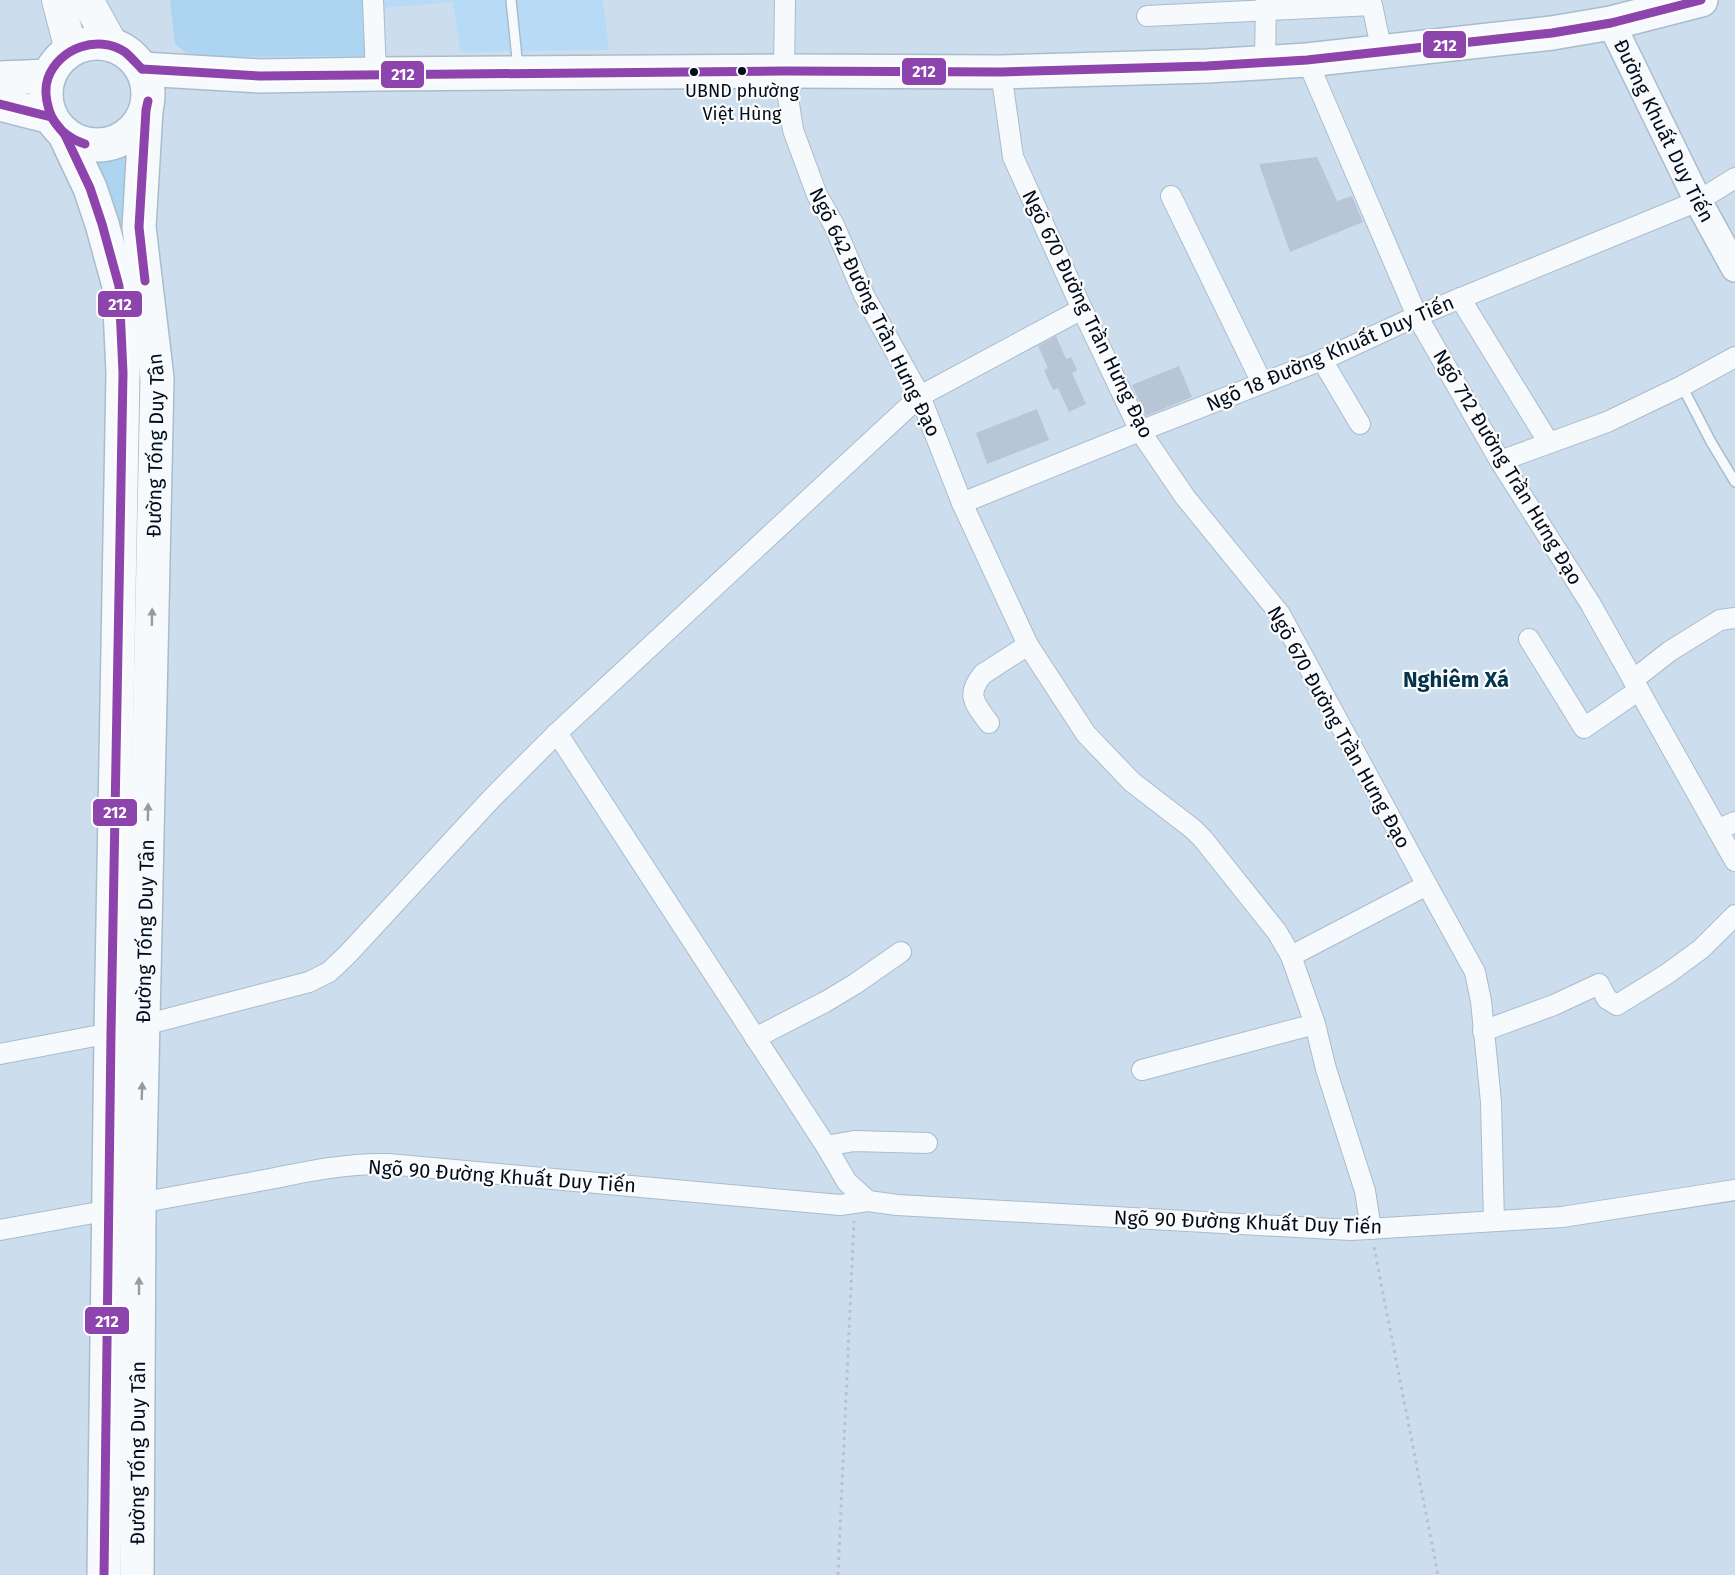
<svg xmlns="http://www.w3.org/2000/svg" width="1735" height="1575" font-family="'Fira Sans',sans-serif">
<style>
.built{fill:#b7dbf7}
.green{fill:#add4f1}
.building{fill:#b7c5d6}
.lines{fill:none;stroke-linecap:round;stroke-linejoin:round}
.lane-casing{stroke:#a9bccb;stroke-width:12}
.street-casing{stroke:#a9bccb;stroke-width:22}
.secondary-casing{stroke:#a9bccb;stroke-width:30}
.primary-casing{stroke:#a9bccb;stroke-width:34}
.highway-casing{stroke:#a9bccb;stroke-width:36}
.path{stroke:#bbc1c7;stroke-width:3;stroke-dasharray:3 4.5;stroke-linecap:butt}
.lane{stroke:#f7fafc;stroke-width:9}
.street{stroke:#f7fafc;stroke-width:20}
.secondary{stroke:#f7fafc;stroke-width:27}
.primary{stroke:#f7fafc;stroke-width:32}
.highway{stroke:#f7fafc;stroke-width:33}
.bus-1-casing{stroke:#fcfcfc;stroke-width:14}
.bus-1{stroke:#8e44ad;stroke-width:9}
.oneway{fill:#949ba2}
.bus-dot{fill:#000d1c;stroke:#fcfcfc;stroke-width:2}
.labels{text-anchor:middle;stroke-width:4.5;stroke-linejoin:round;paint-order:stroke}
.bus-label{font-size:18px;fill:#000d1c;stroke:#fcfcfc}
.street-label{font-size:20px;fill:#000d1c;stroke:#fcfcfc}
.quarter-label{font-size:22px;font-weight:bold;fill:#03334d;stroke:#fcfcfc}
.line-badge{stroke:#fcfcfc;stroke-width:2}
.badge-label{font-size:16px;text-anchor:middle;font-weight:bold;fill:#fff}
</style>
<rect width="100%" height="100%" fill="#ccdeed"/>
<polygon class="built" points="380,0 603,0 609,50 460,52 453,2 380,8"/>
<g class="green">
<polygon points="170,0 363,0 366,56 203,57 185,52 175,44"/>
<polygon points="135,147 124,181 125,213 143,345 134,710 129,327 82,157"/>
</g>
<g class="building">
<polygon points="1317,157 1337,201 1352,196 1363,222 1290,252 1259,164"/>
<polygon points="1056,336 1066,359 1071,357 1077,370 1072,373 1086,404 1069,412 1058,388 1053,390 1044,370 1048,368 1038,346"/>
<polygon points="1179,366 1192,397 1146,416 1132,385"/>
<polygon points="1037,409 1049,440 987,464 976,433"/>
</g>
<g class="lines">
<g class="lane-casing">
<g id="lane">
<polyline points="511,0 518,68"/>
<polyline points="1682,386 1711,442 1735,482"/>
</g>
</g>
<g class="street-casing">
<g id="street">
<polyline points="373,0 376,74"/>
<polyline points="785,0 784,71 793,130 817,195 834,225 864,295 920,396 962,503 1028,645 1086,734 1132,782 1193,829 1203,839 1277,932 1291,956 1315,1024 1326,1069 1365,1191 1371,1229"/>
<polyline points="1147,16 1372,5 1382,52"/>
<polyline points="1307,60 1417,316 1500,461 1590,603 1735,861"/>
<polyline points="1265,63 1266,0"/>
<polyline points="1001,72 1013,157 1082,309 1140,431 1185,497 1280,614 1427,885 1475,972 1481,1001 1491,1102 1494,1221"/>
<polyline points="1171,196 1262,383"/>
<polyline points="1460,298 1549,443"/>
<polyline points="1322,360 1360,424"/>
<polyline points="1500,461 1607,422 1682,386 1735,357"/>
<polyline points="962,503 1140,431 1322,360 1417,316 1698,201 1735,178"/>
<polyline points="1529,639 1584,728 1639,690"/>
<polyline points="1633,680 1670,651 1720,620 1735,618"/>
<path d="M989,723c-14,-19 -24,-28 -6,-49l45,-29"/>
<polyline points="557,733 826,1146 847,1182 868,1201"/>
<polyline points="1717,830 1735,822"/>
<polyline points="1291,956 1427,885"/>
<polyline points="144,1025 309,982 329,972 347,955 493,797 557,733 920,396 1082,309"/>
<polyline points="1483,1031 1554,1005 1599,984 1607,999 1617,1005 1667,974 1701,949 1735,915"/>
<polyline points="755,1038 825,1002 855,984 901,952"/>
<polyline points="0,1054 111,1033"/>
<polyline points="1142,1070 1315,1024"/>
<polyline points="826,1146 854,1141 927,1143"/>
<path d="M139,1203c44,-8 87,-16 131,-24 39,-8 78,-16 118,-15l452,41 28,-4 29,4 454,25 211,-13 173,-27"/>
<polyline points="0,1230 110,1210"/>
</g>
</g>
<g class="secondary-casing">
<g id="secondary">
<path id="s1" d="M1611,23l87,178 37,67"/>
</g>
</g>
<g class="primary-casing">
<g id="primary">
<polyline points="58,0 71,50"/>
<polyline points="87,0 112,45"/>
</g>
</g>
<g class="highway-casing">
<g id="highway">
<circle cx="97" cy="94" r="51"/>
<polyline points="142,69 260,76 376,74 784,71 1001,72 1207,66 1307,60 1552,33 1611,23 1701,0"/>
<polyline points="0,78 49,76"/>
<polyline points="0,104 51,117"/>
<polyline points="65,135 90,188 102,224 119,286 123,373 111,1033 104,1575"/>
<path id="s2" d="M137,1575l2,-372 18,-825 -18,-151 7,-117"/>
</g>
</g>
<g class="path">
<polyline points="1374,1247 1438,1575"/>
<polyline points="838,1575 854,1221"/>
</g>
<use href="#lane" class="lane"/>
<use href="#street" class="street"/>
<use href="#secondary" class="secondary"/>
<use href="#primary" class="primary"/>
<use href="#highway" class="highway"/>
<g class="bus-1-casing">
<g id="bus-1">
<polyline points="142,69 260,76 784,71 1001,72 1207,66 1307,60 1552,33 1611,23 1701,0"/>
<polyline points="0,104 51,117 65,135 90,188 102,224 119,286 123,373 111,1033 104,1575"/>
<path d="M85,144c-18,-6 -30,-16 -36,-34 -3,-10 -5,-21 -1,-32 11,-30 50,-44 77,-26 6,5 12,12 17,17"/>
<polyline points="145,281 139,227 146,110 148,101"/>
</g>
</g>
<use href="#bus-1" class="bus-1"/>
</g>
<defs><path id="oneway-solid" d="M-6-.8H1V-3.2L6.5 0L1 3.2V.8H-6Z" transform="scale(1.5)"/></defs>
<g class="oneway">
<use href="#oneway-solid" transform="translate(152 617) rotate(-89)"/>
<use href="#oneway-solid" transform="translate(148 812) rotate(-89)"/>
<use href="#oneway-solid" transform="translate(142 1091) rotate(-88)"/>
<use href="#oneway-solid" transform="translate(139 1286) rotate(-90)"/>
</g>
<g class="bus-dot">
<circle cx="742" cy="71" r="5"/>
<circle cx="694" cy="72" r="5"/>
</g>
<g class="labels">
<g class="bus-label">
<text x="742" y="97">UBND phường<tspan x="742" dy="23">Việt Hùng</tspan></text>
</g>
<g class="street-label">
<text dy="7" stroke="none"><textPath href="#s1" startOffset="120">Đường Khuất Duy Tiến</textPath></text>
<text transform="translate(875 312) rotate(64)" y="7">Ngõ 642 Đường Trần Hưng Đạo</text>
<text transform="translate(1088 314) rotate(64)" y="7">Ngõ 670 Đường Trần Hưng Đạo</text>
<text transform="translate(1330 353) rotate(-23)" y="7">Ngõ 18 Đường Khuất Duy Tiến</text>
<text dy="7" stroke="none"><textPath href="#s2" startOffset="1130">Đường Tống Duy Tân</textPath></text>
<text transform="translate(1508 467) rotate(59)" y="7">Ngõ 712 Đường Trần Hưng Đạo</text>
<text transform="translate(1339 727) rotate(61)" y="7">Ngõ 670 Đường Trần Hưng Đạo</text>
<text dy="7" stroke="none"><textPath href="#s2" startOffset="644">Đường Tống Duy Tân</textPath></text>
<text transform="translate(502 1176) rotate(4)" y="7">Ngõ 90 Đường Khuất Duy Tiến</text>
<text transform="translate(1248 1222) rotate(2)" y="7">Ngõ 90 Đường Khuất Duy Tiến</text>
<text dy="7" stroke="none"><textPath href="#s2" startOffset="122">Đường Tống Duy Tân</textPath></text>
</g>
<g class="quarter-label">
<text x="1456" y="687">Nghiêm Xá</text>
</g>
</g>
<g class="line-badge">
<rect x="1422" y="30" width="45" height="29" rx="6" fill="#8e44ad"/>
<rect x="901" y="57" width="46" height="29" rx="6" fill="#8e44ad"/>
<rect x="380" y="60" width="45" height="29" rx="6" fill="#8e44ad"/>
<rect x="97" y="290" width="46" height="28" rx="6" fill="#8e44ad"/>
<rect x="92" y="798" width="46" height="29" rx="6" fill="#8e44ad"/>
<rect x="84" y="1306" width="46" height="29" rx="6" fill="#8e44ad"/>
</g>
<g class="badge-label">
<text x="1445" y="51">212</text>
<text x="924" y="77">212</text>
<text x="403" y="80">212</text>
<text x="120" y="310">212</text>
<text x="115" y="818">212</text>
<text x="107" y="1327">212</text>
</g>
</svg>
